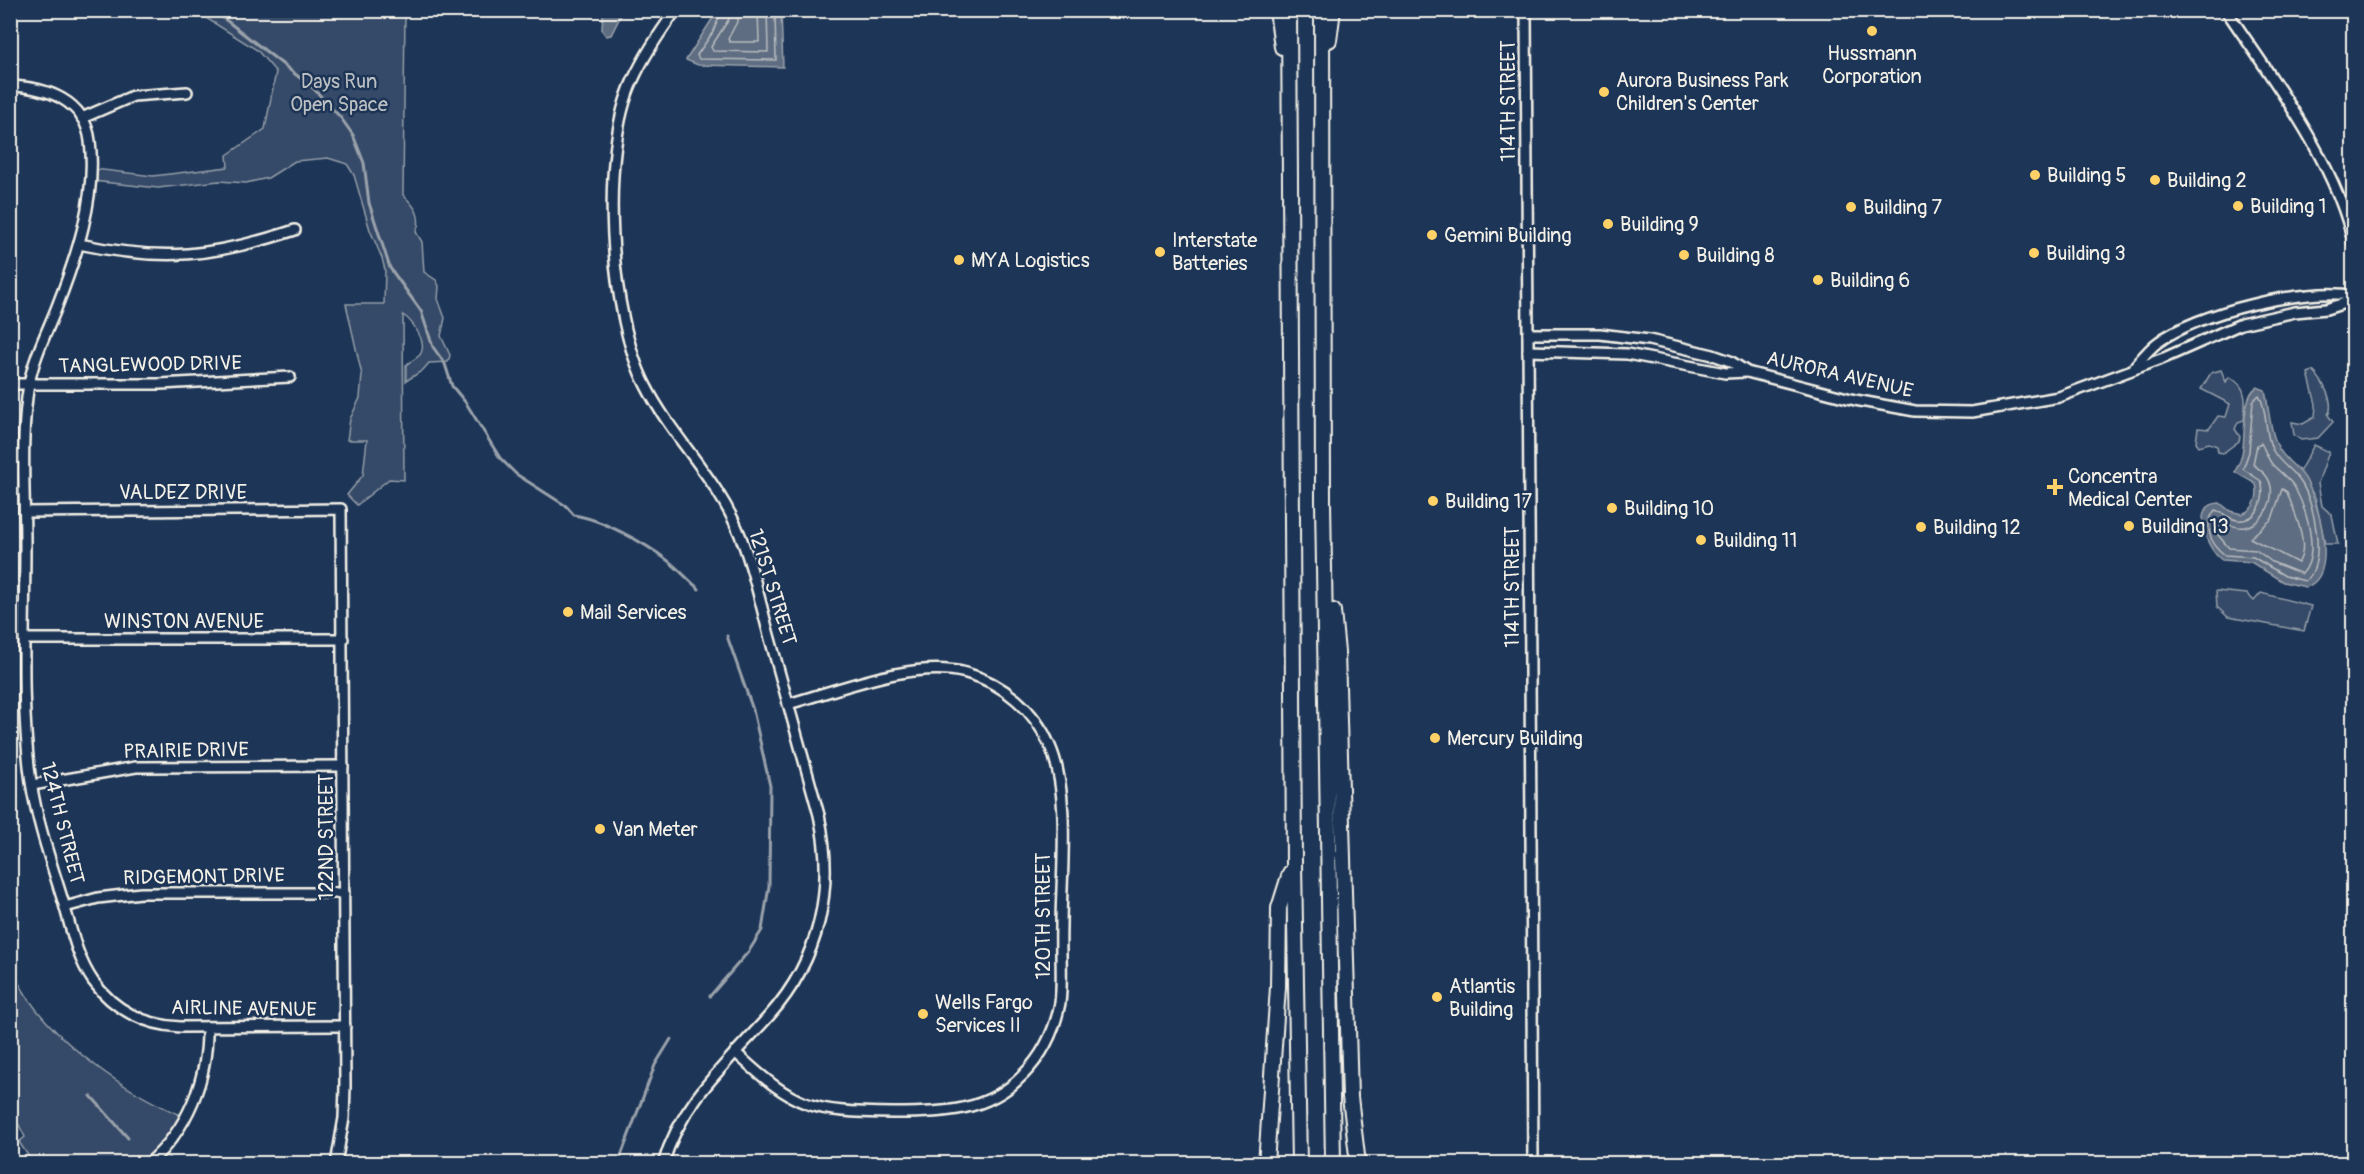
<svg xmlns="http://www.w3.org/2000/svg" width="2364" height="1174" font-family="Pangolin,sans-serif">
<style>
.green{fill:#354a67;stroke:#949ea8;stroke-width:1.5}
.water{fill:#5e6d82;stroke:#9aa2ab;stroke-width:1.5}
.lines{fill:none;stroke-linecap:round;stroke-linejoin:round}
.shore{stroke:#b8bcbf;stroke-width:1.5}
.stream{stroke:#9aa2ab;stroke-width:3}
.minor-casing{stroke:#f4f1e8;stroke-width:14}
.highway-casing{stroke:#f4f1e8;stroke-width:18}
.minor{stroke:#1d3557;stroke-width:9}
.highway{stroke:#1d3557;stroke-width:14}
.poi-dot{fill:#ffd166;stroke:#1d3557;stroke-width:2}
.labels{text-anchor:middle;stroke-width:5;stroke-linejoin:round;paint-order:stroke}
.poi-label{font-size:20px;fill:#f4f1e8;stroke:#1d3557;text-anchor:start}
.park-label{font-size:20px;fill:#bbbfc1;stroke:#1d3557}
.street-label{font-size:20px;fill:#f4f1e8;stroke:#1d3557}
</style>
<rect width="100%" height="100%" fill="#1d3557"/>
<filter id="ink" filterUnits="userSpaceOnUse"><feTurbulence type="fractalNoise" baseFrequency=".0167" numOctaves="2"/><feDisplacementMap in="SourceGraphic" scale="12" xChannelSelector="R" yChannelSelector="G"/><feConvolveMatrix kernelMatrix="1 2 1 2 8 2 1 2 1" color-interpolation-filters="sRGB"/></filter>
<g filter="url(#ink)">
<g class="green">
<path d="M195,11h210l-2,184c12,11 20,22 13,37l6,10 2,30 12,8 3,6 -1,13 7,19 -4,18 9,19 -2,7 -19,1 -6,7 -17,11v-16c4,-4 13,-7 15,-12 6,-12 -9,-32 -18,-38l1,165 -15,-1 -32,26 -10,-10 16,-20 4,-35h-20l3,-21 10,-21 2,-23 -16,-71h38l1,-34 -3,-12 -12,-28 -16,-55 -7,-11 -19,-6 -33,3 -27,17 -22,5 -27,-2 -61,7 -65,-7 2,-12 58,7 75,-9 -1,-12 38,-26 11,-57 -19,-22z"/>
<path d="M2221,370l5,12 3,-5c19,8 17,26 15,43l-6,2 -3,7 5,8 -1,4 -16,12 -5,-1 -1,-6 -8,-3 -10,3 -3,-4 2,-14 11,1 9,-13 8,1 4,-13 -29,-15 10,-16z"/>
<path d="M2313,371c9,9 23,32 15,44l5,7 -15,16 -17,2 -7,-5 -2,-13 11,2 12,-7 1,-13 -8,-31z"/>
<polygon points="2314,445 2329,452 2318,483 2322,506 2332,515 2338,544 2325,544 2315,497 2299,472"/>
<polygon points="2216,591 2247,594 2254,601 2261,593 2311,606 2304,631 2228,617 2217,607"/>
<path d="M10,961c21,68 112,130 175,156l-24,34 14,12h-142l-14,-21 6,-5 -14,-28z"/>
</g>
<g class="water">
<polygon points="718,10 781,11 783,67 698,65 686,60"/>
<polygon points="603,11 623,11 611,35 606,36 602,30"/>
<path d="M2257,387l8,3c4,18 4,38 12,55 6,15 22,22 29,35 12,23 34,95 0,107l-23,-5 -32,-20 -29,-2c-16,-11 -33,-56 -2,-57l10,8 12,3c13,-5 17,-17 14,-30l-21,-12c2,-6 6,-11 7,-18 4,-17 -1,-58 15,-67z"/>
</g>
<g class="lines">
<g class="shore">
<polyline points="722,10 713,32 697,55 699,59 776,60 775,10"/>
<polyline points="730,10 729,19 711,47 713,51 768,52 767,10"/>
<polyline points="739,10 738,20 728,39 730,42 759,42 758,10"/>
<path d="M2259,395c9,16 5,37 13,54 7,14 19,20 28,32 14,19 28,84 5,100l-20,-5 -32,-19 -28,-2c-15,-11 -22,-29 -10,-45 7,2 14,9 22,10 22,2 29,-22 24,-39l-18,-12 6,-17 4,-51z"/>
<path d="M2261,443c4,7 6,15 11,21 7,8 18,15 23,24 11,21 26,66 7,86l-30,-12 -16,-12 -27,-2 -11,-13v-14c9,2 17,8 27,6 20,-4 34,-32 22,-50 -3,-5 -10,-9 -14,-13l4,-19z"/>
<path d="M2282,489l5,3c6,18 24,53 11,71l-48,-25 22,-19z"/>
</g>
<g class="stream">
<path d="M213,10l100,78 28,30 12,17 11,28 5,40 21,65 31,43 12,36 12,17 7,22 14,17 34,55 16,16 50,32 8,9c27,4 71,28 93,45 12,9 21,20 32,29"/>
<polyline points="710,996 749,951 762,930 769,886 770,786 753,710 727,636"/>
<polyline points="91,1096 128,1138"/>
<polyline points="618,1164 655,1065 671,1039"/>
</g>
<g class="minor-casing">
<g id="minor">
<polyline points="1526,10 1533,1164"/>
<path d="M2226,10c47,70 111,153 128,236"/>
<path d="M10,86c36,1 75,14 80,55 7,56 -14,117 -34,168 -10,25 -22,48 -27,75 -9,53 -4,108 -4,161 0,79 -5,159 6,237 6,40 20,80 32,119 8,27 14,57 30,80 21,29 52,44 87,46l165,-1"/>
<polyline points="82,118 133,96 187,92"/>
<path d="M79,244c84,18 134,13 216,-14"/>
<polyline points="1528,334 1600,334 1649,340 1713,355 1730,361 1747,372 1855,400 1915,411 1972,412 2059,397 2164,358 2241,324 2295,312 2326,309 2354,300"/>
<polyline points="1528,351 1627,354 1725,373 1746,372"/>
<path d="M2135,366c7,-8 14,-17 22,-23 39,-30 149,-57 197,-47"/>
<polyline points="10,384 160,384 290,377"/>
<polyline points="25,512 341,509 345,1086 344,1118 336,1164"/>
<polyline points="25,639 343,639"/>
<polyline points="32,785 136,767 343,766"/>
<polyline points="65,907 98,898 141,893 344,893"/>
<path d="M735,1052c61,57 76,60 159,61 48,0 94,-1 129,-38 19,-19 32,-45 37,-72 3,-24 0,-51 1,-76 0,-53 10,-133 -11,-181 -15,-36 -47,-63 -84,-73 -52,-14 -127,17 -178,31"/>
<path d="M148,1164c40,-35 60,-85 59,-137"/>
<path d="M663,1164c18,-62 65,-102 106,-148 51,-57 66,-128 50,-201 -17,-60 -33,-120 -50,-180 -9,-33 -16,-68 -29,-100 -22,-56 -67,-96 -94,-149 -37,-70 -47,-234 -13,-306 11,-24 27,-48 43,-70"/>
</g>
</g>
<g class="highway-casing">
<g id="highway">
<polyline points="1277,10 1282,47"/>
<polyline points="1289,10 1294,863 1299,1164"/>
<polyline points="1322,10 1323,501 1333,1164"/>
<polyline points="1329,40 1333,10"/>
<polyline points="1333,611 1337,652 1350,1097 1358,1164"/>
<polyline points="1266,1164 1278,987 1279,908 1290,873"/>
</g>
</g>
<use href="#minor" class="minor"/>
<use href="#highway" class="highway"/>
</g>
</g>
<g class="poi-dot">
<circle cx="1872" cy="31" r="6"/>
<circle cx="1604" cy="92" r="6"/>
<circle cx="2035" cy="175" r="6"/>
<circle cx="2155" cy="180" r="6"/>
<circle cx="2238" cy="206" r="6"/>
<circle cx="1851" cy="207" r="6"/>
<circle cx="1608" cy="224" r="6"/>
<circle cx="1432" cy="235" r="6"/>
<circle cx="1160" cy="252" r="6"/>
<circle cx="2034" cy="253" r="6"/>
<circle cx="1684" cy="255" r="6"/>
<circle cx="959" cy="260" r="6"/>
<circle cx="1818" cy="280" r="6"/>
<path d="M2052 478h6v6h6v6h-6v6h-6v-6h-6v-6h6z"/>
<circle cx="1433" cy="501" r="6"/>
<circle cx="1612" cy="508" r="6"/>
<circle cx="2129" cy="526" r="6"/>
<circle cx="1921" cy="527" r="6"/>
<circle cx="1701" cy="540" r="6"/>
<circle cx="568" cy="612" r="6"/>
<circle cx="1435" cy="738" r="6"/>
<circle cx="600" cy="829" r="6"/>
<circle cx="1437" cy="997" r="6"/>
<circle cx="923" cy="1014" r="6"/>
</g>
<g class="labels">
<g class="poi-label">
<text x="1872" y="60" text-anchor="middle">Hussmann<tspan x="1872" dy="23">Corporation</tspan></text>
<text x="1616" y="87">Aurora Business Park<tspan x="1616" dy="23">Children's Center</tspan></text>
<text x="2047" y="182">Building 5</text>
<text x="2167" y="187">Building 2</text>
<text x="2250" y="213">Building 1</text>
<text x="1863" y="214">Building 7</text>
<text x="1620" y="231">Building 9</text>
<text x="1444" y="242">Gemini Building</text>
<text x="1172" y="247">Interstate<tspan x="1172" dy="23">Batteries</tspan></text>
<text x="2046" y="260">Building 3</text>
<text x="1696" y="262">Building 8</text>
<text x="971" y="267">MYA Logistics</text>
<text x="1830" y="287">Building 6</text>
<text x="2068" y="483">Concentra<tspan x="2068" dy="23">Medical Center</tspan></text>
<text x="1445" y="508">Building 17</text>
<text x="1624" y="515">Building 10</text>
<text x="2141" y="533">Building 13</text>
<text x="1933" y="534">Building 12</text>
<text x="1713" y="547">Building 11</text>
<text x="580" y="619">Mail Services</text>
<text x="1447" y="745">Mercury Building</text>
<text x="612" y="836">Van Meter</text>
<text x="1449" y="993">Atlantis<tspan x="1449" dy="23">Building</tspan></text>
<text x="935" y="1009">Wells Fargo<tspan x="935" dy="23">Services II</tspan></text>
</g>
<g class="park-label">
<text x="339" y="88">Days Run<tspan x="339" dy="23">Open Space</tspan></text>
</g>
<g class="street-label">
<text transform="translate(1508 101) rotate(-90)" y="7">114TH STREET</text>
<text transform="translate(150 364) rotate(-1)" y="7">TANGLEWOOD DRIVE</text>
<text transform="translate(1840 374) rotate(13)" y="7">AURORA AVENUE</text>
<text x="183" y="499">VALDEZ DRIVE</text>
<text transform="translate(773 587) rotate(73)" y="7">121ST STREET</text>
<text transform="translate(1512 587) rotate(-90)" y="7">114TH STREET</text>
<text x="184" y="628">WINSTON AVENUE</text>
<text transform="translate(186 750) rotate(-1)" y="7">PRAIRIE DRIVE</text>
<text transform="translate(63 823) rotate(76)" y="7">124TH STREET</text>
<text transform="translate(326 837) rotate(-90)" y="7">122ND STREET</text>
<text transform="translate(204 876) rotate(-1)" y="7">RIDGEMONT DRIVE</text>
<text transform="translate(1043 916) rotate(-90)" y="7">120TH STREET</text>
<text transform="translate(244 1008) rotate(1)" y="7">AIRLINE AVENUE</text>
</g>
</g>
<rect width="2364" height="1174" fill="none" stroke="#1d3557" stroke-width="36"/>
<rect x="18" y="18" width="2328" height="1138" fill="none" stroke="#f4f1e8" stroke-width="2" filter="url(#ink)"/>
</svg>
